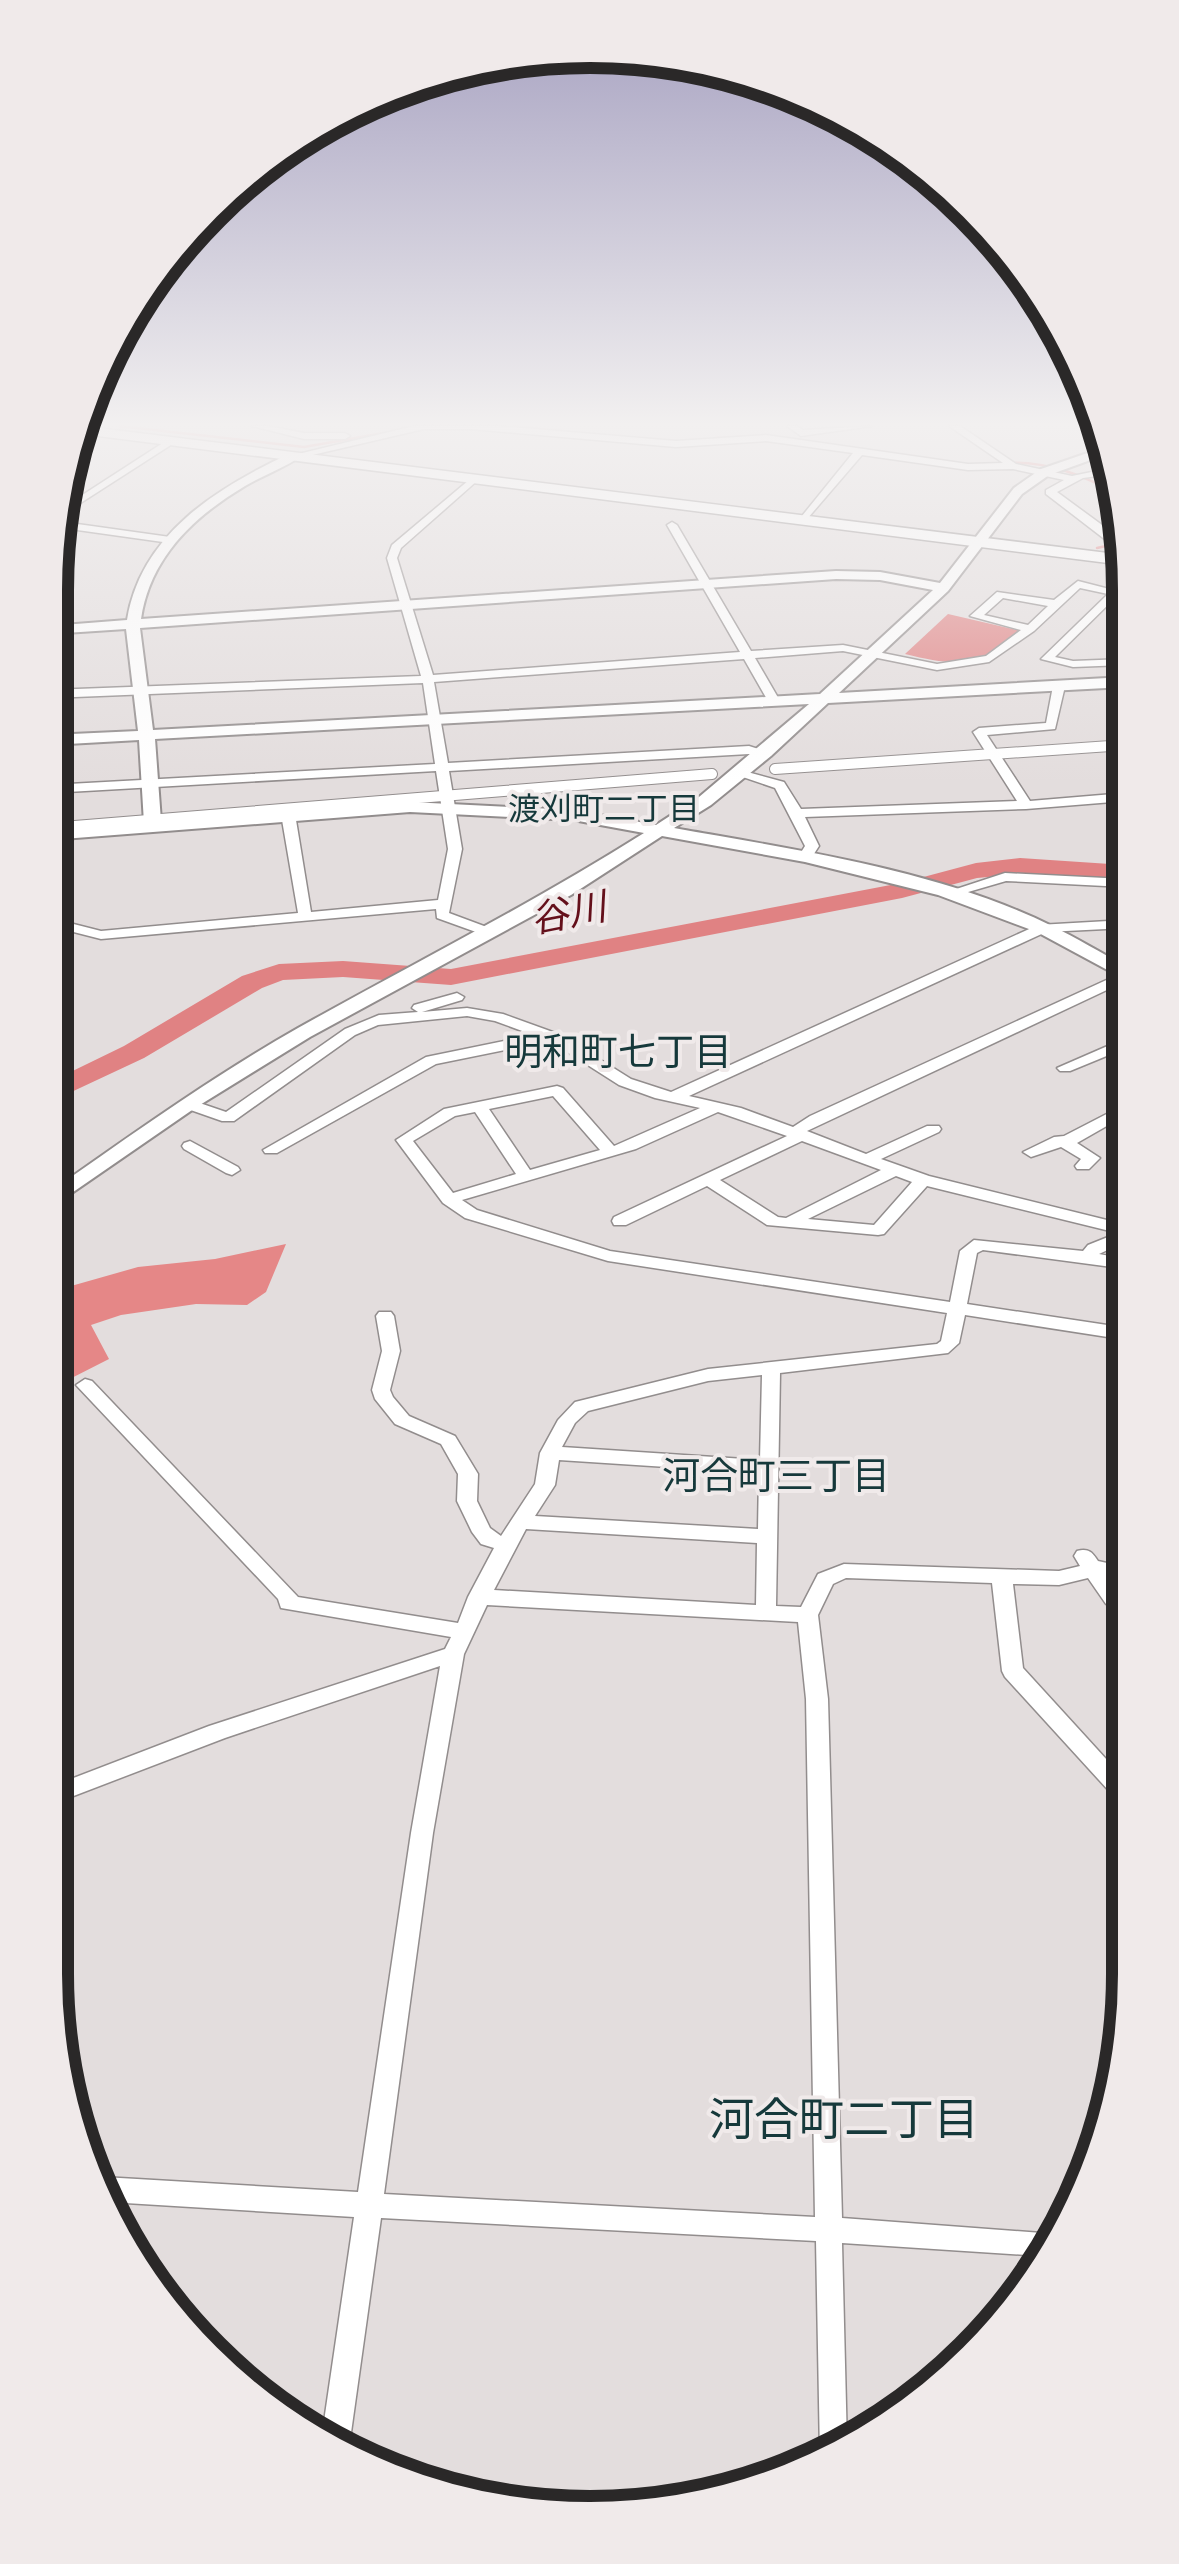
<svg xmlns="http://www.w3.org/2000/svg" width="1179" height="2564" font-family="Karla,'Noto Sans JP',sans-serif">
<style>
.forest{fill:#e58787}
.water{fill:#e08283}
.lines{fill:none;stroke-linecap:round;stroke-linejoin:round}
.stream{stroke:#e08283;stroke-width:2.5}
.river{fill:#e08283;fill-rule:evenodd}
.pedestrian-casing{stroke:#928d8d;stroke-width:12}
.minor-casing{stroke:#928d8d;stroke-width:3}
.tertiary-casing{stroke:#928d8d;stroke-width:4}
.trunk-casing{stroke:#928d8d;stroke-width:3}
.pedestrian{stroke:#fff;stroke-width:10}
.minor{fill:#fff;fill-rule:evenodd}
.tertiary{fill:#fff;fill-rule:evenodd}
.trunk{fill:#fff;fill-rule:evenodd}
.labels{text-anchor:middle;stroke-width:8;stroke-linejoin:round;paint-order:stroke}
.far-neighbourhood-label{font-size:32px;fill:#16393b;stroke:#f0eaea}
.water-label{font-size:38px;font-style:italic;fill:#64101b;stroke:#f0eaea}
.neighbourhood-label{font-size:38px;fill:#16393b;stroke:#f0eaea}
.near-neighbourhood-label{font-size:45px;fill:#16393b;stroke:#f0eaea}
.rim{fill:none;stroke:#2a2828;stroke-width:12}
</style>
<rect width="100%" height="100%" fill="#e3dddd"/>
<polygon class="forest" points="286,1244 266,1292 247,1305 196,1304 121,1315 91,1325 109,1359 50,1389 50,1292 138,1267 215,1259"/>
<path class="water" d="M948,614l77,18c-46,34 -64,36 -120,22z"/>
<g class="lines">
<g class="stream">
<polyline points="119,426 304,447 395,431"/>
<polyline points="513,426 575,433"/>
<polyline points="716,438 760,436"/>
<path d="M1008,463c40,-2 76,12 110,32"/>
<polyline points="1097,548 1124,542"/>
</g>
<polygon class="river" points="1020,858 1125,865 1125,880 1020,874 977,878 902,898 451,985 343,977 283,980 262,988 144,1058 50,1102 50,1082 124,1046 242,976 279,964 343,961 451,969 901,883 976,863"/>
<g class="pedestrian-casing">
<g id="pedestrian">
<polyline points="775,769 1125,745"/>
<polyline points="50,828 712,774"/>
</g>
</g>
<g class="minor-casing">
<g id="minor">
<polygon points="252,426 268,426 304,433 345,433 350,436 345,439 304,439"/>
<polygon points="414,426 499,426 676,441 766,435 968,464 1003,463 949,426 960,426 1016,464 1072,476 1111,468 1112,474 1083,478 1057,492 1117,536 1124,545 1124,554 1046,494 1046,490 1064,480 1013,469 968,470 862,455 807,519 802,516 853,453 766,441 676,447 471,429 424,429 295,459 290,456"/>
<polygon points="787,426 797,426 803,430 872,426 801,436"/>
<polygon points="169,439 177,441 65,513 67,505"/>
<path d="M475,475l5,3 -2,2 -77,68 -4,10 36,117 307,-23 -73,-127 5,-3 5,3 74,126 92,-6 94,19 49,-8 35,-26 -51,-14 27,-24 57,8 24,-19 43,11 -66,65 18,4 52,-2v6l-52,2 -32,-8 67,-65 -28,-6 -46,43 -45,31 -52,8 -94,-19 -88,7 25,43 -6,4 -6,-4 -24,-42 -310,23 14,81 301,-17 22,7 -6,4 -16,-3 -300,17 13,78 -13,64 43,16 2,3 -7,4 -50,-18 -1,-9 -335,30 -51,-13v-8l51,13 197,-18 -17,-99 7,-4 7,4 16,98 127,-12 10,-51 -12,-78 -386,22v-8l385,-21 -12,-81 -373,15v-8l371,-14 -34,-118 5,-13zM1003,598l45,8 -20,19 -44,-10z"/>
<polygon points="63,522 170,537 175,540 170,543 63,528"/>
<polygon points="1059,682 1065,686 1055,729 987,735 1030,801 1125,793 1125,801 1026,809 805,817 819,846 810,860 805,861 798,857 805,846 775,788 734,774 740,770 784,782 801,809 1017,801 973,732 979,728 1046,723 1053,686"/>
<polygon points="1005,873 1125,879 1125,887 1006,881 951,897 944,893"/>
<path d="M1126,920v8l-80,4 -357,164 52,12 52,19 17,-11 316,-145v10l-319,150 59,23 61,-28h12l2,3 -2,3 -58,27 48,17 198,49v16l-28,13 28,5v10l-144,-19 -6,3 -10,51 160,24v12l-162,-25 -6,28 -11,10 -168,20 -4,233 25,1 17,-33 26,-10 215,7 21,-5 -6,-10 3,-5c12,-3 15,1 21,10l9,2 3,5 -4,5 17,26 -3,5h-14l-18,-26 -29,7 -46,-1 10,84 105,115v23l-8,-3 -115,-126 -3,-6 -10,-88 -146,-5 -13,6 -15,31 10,84 14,519 213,16 -14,22 -199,-13 5,203 -27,9 -4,-214 -435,-23 -32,229 -2,5 -26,-10 33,-225 -245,-15 -12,-23 6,-2 255,15 53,-359 29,-167 -215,72 -175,67v-18l159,-61 236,-77 6,-12 -170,-29 -3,-9 -202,-214 9,-6 7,2 206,216 160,26 10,-26 26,-49 -13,-4 -9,-12 -15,-31 1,-27 -17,-30 -46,-20 -20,-25 -3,-9 10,-39 -6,-35 3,-4h12l3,4 6,35 -10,39 3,7 16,19 46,20 23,38 -1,27 13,27 11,8 34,-52 5,-31 18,-33 17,-18 133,-33 229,-25 4,-3 6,-28 -339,-52 -143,-43 -22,-15 -47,-63 48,-31 113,-23 6,2 51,58 86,-38 -45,-10 -36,-13 -69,-44 -114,23 -159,89h-12l-2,-3 163,-93 107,-22 -38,-14 -28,-5 -89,9 -23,10 -121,86h-12l-40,-14 -2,-3 8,-5 38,13 119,-83 34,-14 39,-3 -6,-4 2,-3 43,-12 7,4 -2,3 -40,12 45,-4 36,6 58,21 70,44 40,13 367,-167zM553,1096l47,54 -70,20 -41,-61zM475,1112l41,62 -63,19 -40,-52 42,-25zM718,1112l69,24 -173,81 -2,4 2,4h12l81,-39 60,39 111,10 6,-1 43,-48 191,47 -30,12 -5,6 -109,-11 -14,11 -10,51 -340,-51 -133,-41 -15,-10 174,-51zM802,1141l79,29 -95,48 -8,-1 -58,-37zM896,1176l16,6 -38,43 -66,-6zM762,1375l-2,85 -198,-13 13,-24 13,-12 120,-30zM559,1460l200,13 -1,56 -223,-13 20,-31zM526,1529l231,14 -1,62 -262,-15zM487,1605l311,17 8,77 9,518 -431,-23 49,-361 31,-179z"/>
<polygon points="1126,1038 1126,1048 1070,1071 1060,1071 1057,1068"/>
<polygon points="1126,1104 1126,1115 1077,1143 1100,1158 1089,1169 1077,1169 1075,1166 1081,1159 1061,1147 1031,1157 1023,1152 1054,1137 1064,1136"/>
<polygon points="190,1141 238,1167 240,1170 232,1175 226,1173 184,1149 182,1146 184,1143"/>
</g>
</g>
<g class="tertiary-casing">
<path id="tertiary" d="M1105,447l2,7 -58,21 -27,19 -74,97 -109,102 286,-16v10l-297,16 -57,53 -60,49 -37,23c123,22 265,42 378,98 25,12 49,27 74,40v14l-89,-48 -99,-37 -133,-33 -143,-26 -91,59 -261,142 -115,71 -145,100v-16c81,-57 162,-115 248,-164 116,-65 234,-124 346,-195l-71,-13 -163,-8 -360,28v-10l94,-7 -5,-83 -89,5v-10l88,-4 -12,-102 -76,5v-8l77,-6c14,-86 90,-132 164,-167l10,3c-16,12 -38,19 -56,30 -52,31 -95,72 -104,133l695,-48 44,1 60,11 74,-95 27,-19zM836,579l44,1 53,10 -113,104 -667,36 -13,-102zM809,704l-110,93 -43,28 -83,-15 -163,-8 -249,19 -6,-82z"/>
</g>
<g class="trunk-casing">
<polygon id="trunk" points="82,426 1124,555 1124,565 82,434"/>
</g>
<use href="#pedestrian" class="pedestrian"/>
<use href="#minor" class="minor"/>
<use href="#tertiary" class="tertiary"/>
<use href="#trunk" class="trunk"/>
</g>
<linearGradient id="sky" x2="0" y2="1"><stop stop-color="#a5a0c0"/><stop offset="0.54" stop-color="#f2f0f0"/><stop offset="1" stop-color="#f2f0f0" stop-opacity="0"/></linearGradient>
<rect width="1179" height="785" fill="url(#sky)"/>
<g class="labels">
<g class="far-neighbourhood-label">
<text x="604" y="820">渡刈町二丁目</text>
</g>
<g class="water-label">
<text transform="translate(568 913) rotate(-11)" y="13">谷川</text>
</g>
<g class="neighbourhood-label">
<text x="618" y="1065">明和町七丁目</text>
<text x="776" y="1489">河合町三丁目</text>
</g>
<g class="near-neighbourhood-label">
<text x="844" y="2135">河合町二丁目</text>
</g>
</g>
<path d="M0 0H1179V2564H0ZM590 68H590A522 522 0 0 1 1112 590V1974A522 522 0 0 1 590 2496H590A522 522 0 0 1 68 1974V590A522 522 0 0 1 590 68Z" fill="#f0eaea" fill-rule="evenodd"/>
<path class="rim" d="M590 68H590A522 522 0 0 1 1112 590V1974A522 522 0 0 1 590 2496H590A522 522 0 0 1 68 1974V590A522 522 0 0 1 590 68Z"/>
</svg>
